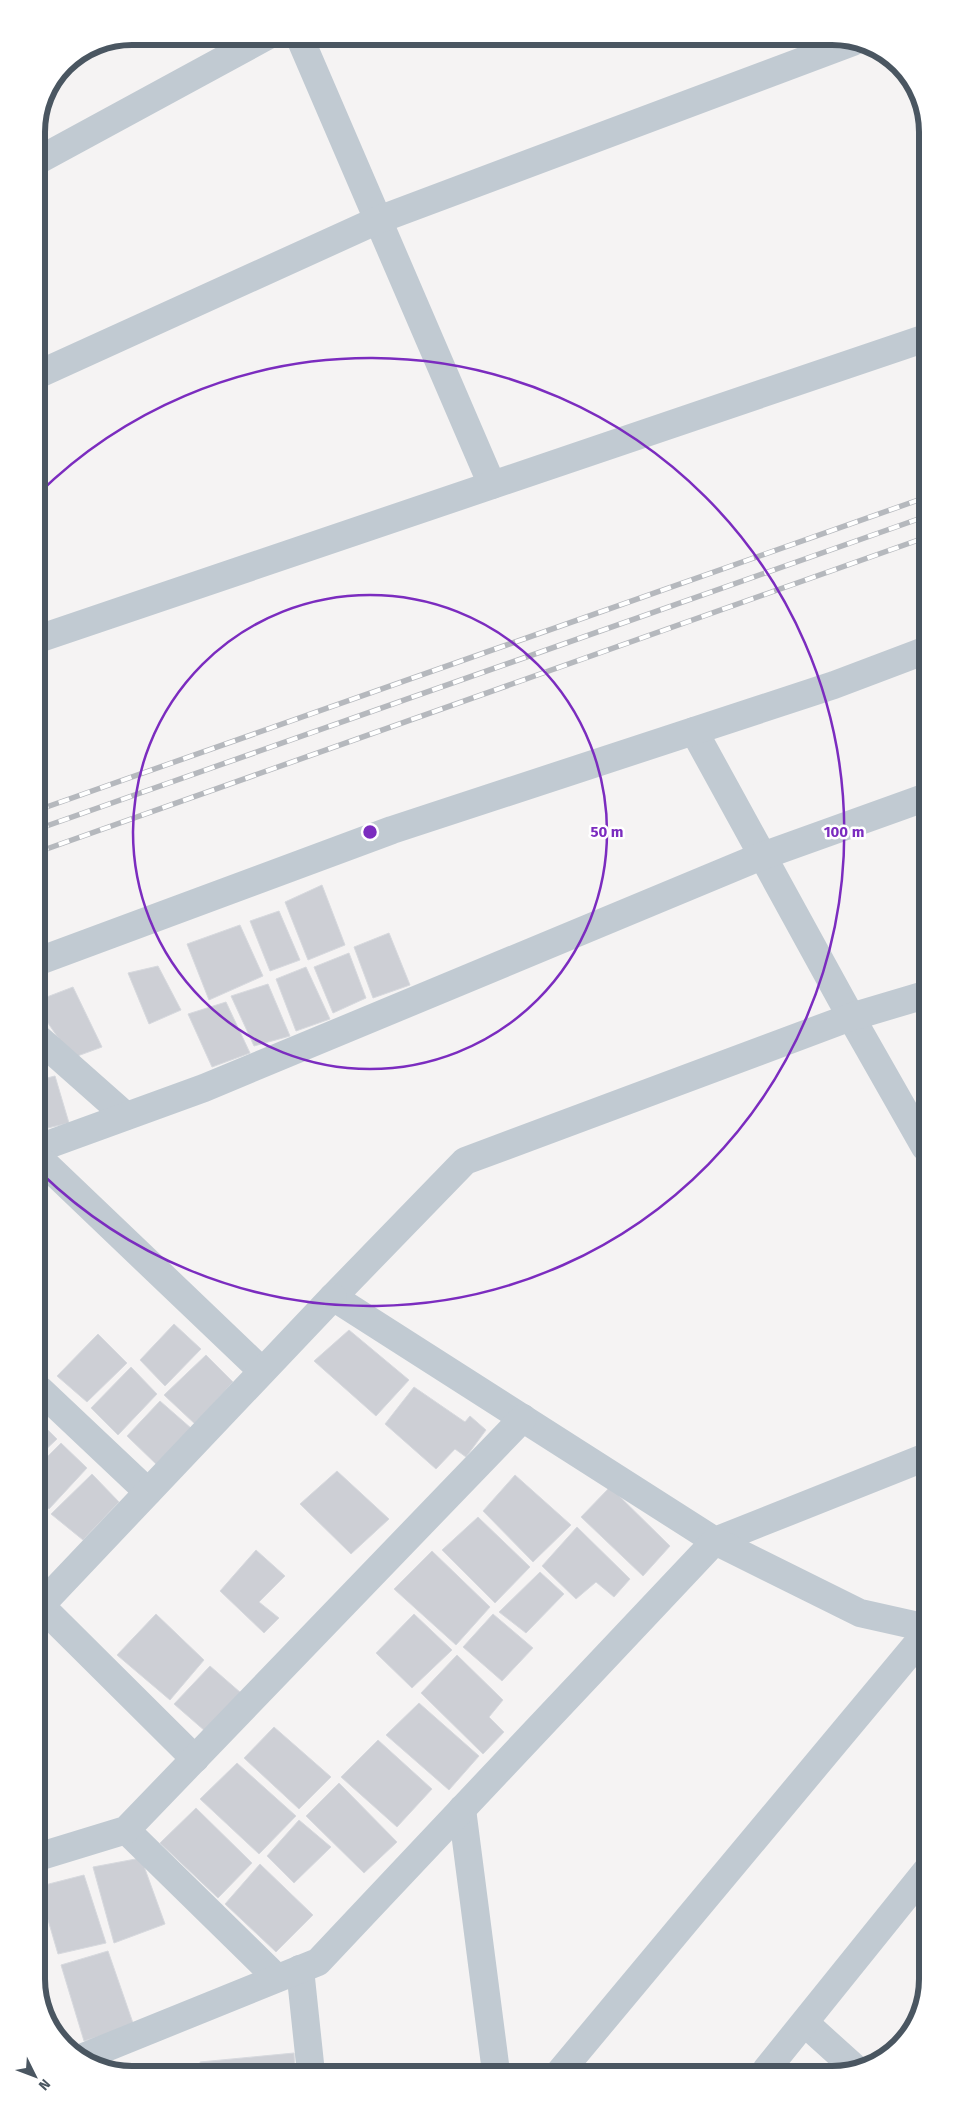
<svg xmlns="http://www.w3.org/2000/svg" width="964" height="2111" font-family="'Fira Sans',sans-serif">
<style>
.building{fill:#cdcfd5;stroke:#d7d9de}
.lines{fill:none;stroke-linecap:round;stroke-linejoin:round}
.minor{stroke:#c1cad2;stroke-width:28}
.rail-casing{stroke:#b5b8bd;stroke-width:5.5}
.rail{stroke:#fff;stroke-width:4;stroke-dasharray:11;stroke-linecap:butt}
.ring{fill:none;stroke:#7b2cbf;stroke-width:2.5}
.rim{fill:none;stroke:#4a5661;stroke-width:6}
.centre{fill:#7b2cbf;stroke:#fff;stroke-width:2.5}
.ring-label{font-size:15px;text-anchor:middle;font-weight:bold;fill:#7b2cbf;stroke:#fff;stroke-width:5;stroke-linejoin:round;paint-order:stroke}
</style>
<rect width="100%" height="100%" fill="#f5f3f3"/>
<g class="building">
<polygon points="322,885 345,945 308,960 285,902"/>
<polygon points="279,911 300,960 270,971 250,921"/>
<polygon points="240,925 263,976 209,1000 187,944"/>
<polygon points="389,933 410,985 373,998 354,947"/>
<polygon points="349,953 366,998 333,1013 314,967"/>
<polygon points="158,966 181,1010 149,1024 128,973"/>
<polygon points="306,967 330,1019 296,1031 276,979"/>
<polygon points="268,984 290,1036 254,1046 231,996"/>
<polygon points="73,987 102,1047 72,1058 39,1010 39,1000"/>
<polygon points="226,1002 250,1053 212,1067 188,1014"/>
<polygon points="55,1076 69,1123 39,1130 39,1080"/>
<polygon points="174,1324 201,1349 165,1386 140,1360"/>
<polygon points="349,1330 409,1380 376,1416 314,1361"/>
<polygon points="98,1334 127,1363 87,1402 57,1376"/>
<polygon points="206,1355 233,1382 195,1424 164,1395"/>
<polygon points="131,1367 157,1394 118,1435 91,1408"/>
<polygon points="414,1387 465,1422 470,1416 486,1430 466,1457 455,1449 436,1469 385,1424"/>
<polygon points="160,1401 192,1429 157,1465 127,1436"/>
<polygon points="40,1422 57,1439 40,1455"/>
<polygon points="61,1443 87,1468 49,1509 40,1500 40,1464"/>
<polygon points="337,1471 389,1519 351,1554 300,1504"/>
<polygon points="92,1474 119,1502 83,1540 51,1514"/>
<polygon points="515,1475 571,1525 533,1562 483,1511"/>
<polygon points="610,1487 670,1546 643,1576 581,1517"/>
<polygon points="478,1517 530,1567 495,1603 442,1550"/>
<polygon points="577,1527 630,1579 614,1597 596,1582 576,1599 542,1566"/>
<polygon points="256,1550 285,1576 259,1602 279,1618 264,1633 220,1591"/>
<polygon points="432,1551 490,1607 456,1645 394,1589"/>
<polygon points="540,1572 564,1594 526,1633 499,1612"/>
<polygon points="156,1614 204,1660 170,1700 117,1655"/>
<polygon points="414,1614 452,1650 412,1688 376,1653"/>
<polygon points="493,1614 533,1648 502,1681 463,1647"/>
<polygon points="457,1655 503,1700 489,1717 504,1732 483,1754 421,1693"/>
<polygon points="210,1666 241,1693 205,1731 174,1704"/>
<polygon points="419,1703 479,1756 449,1790 386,1735"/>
<polygon points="274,1727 331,1777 299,1809 244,1758"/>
<polygon points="378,1740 432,1789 397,1827 341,1777"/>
<polygon points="237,1763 296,1816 259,1854 200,1799"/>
<polygon points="339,1783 397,1842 364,1873 306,1816"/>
<polygon points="196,1808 252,1863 218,1898 160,1843"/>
<polygon points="299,1820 331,1847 294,1883 267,1856"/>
<polygon points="141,1858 165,1924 114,1943 93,1867"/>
<polygon points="260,1864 313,1915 276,1952 225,1904"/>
<polygon points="84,1875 106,1943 58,1954 41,1896 41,1886"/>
<polygon points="108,1951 134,2026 84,2041 61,1965"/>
<polygon points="294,2053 295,2073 202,2074 200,2062"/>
</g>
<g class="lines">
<g class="minor">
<polyline points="299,36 492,485"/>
<polyline points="37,161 267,36"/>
<polyline points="37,375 378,220 853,42"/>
<polyline points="38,639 923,339"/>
<polyline points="694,731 851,1017 925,1147"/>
<polyline points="39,961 392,830 834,685 924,651"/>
<polyline points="925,995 851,1017 465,1161 333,1297 715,1541 926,1457"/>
<polyline points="39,1039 126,1116"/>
<polyline points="39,1148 204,1088 762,856 924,798"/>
<polyline points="39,1158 262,1371"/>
<polyline points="40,1390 148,1492"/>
<polyline points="40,1605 195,1759"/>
<polyline points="40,1606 333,1297"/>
<polyline points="462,1809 496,2072"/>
<polyline points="126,1830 277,1978"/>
<polyline points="41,1856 126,1830 523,1418"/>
<polyline points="300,1969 311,2073"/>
<polyline points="805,2023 857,2070"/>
<polyline points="81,2058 318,1962 715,1541 860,1613 927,1628"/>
<polyline points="766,2070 927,1870"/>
<polyline points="560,2072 927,1632"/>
</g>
<g class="rail-casing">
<g id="rail">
<polyline points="38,810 924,498"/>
<polyline points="38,829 924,517"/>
<polyline points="38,852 924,538"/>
</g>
</g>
<use href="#rail" class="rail"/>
</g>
<g class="ring">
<circle cx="370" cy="832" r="237"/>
<path d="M38 494A474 474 0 1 1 41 1173"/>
</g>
<path d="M0 0H964V2111H0ZM132 45H832A87 87 0 0 1 919 132V1979A87 87 0 0 1 832 2066H132A87 87 0 0 1 45 1979V132A87 87 0 0 1 132 45Z" fill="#fff" fill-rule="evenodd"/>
<path class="rim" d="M132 45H832A87 87 0 0 1 919 132V1979A87 87 0 0 1 832 2066H132A87 87 0 0 1 45 1979V132A87 87 0 0 1 132 45Z"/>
<circle cx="370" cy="832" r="8" class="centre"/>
<g class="ring-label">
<text x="607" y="837">50 m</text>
<text x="844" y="837">100 m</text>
</g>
<g transform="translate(35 2076) rotate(132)" stroke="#ffffff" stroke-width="4" paint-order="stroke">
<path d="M0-4L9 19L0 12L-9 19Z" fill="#4a5661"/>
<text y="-8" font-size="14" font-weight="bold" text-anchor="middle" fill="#4a5661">N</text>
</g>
</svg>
